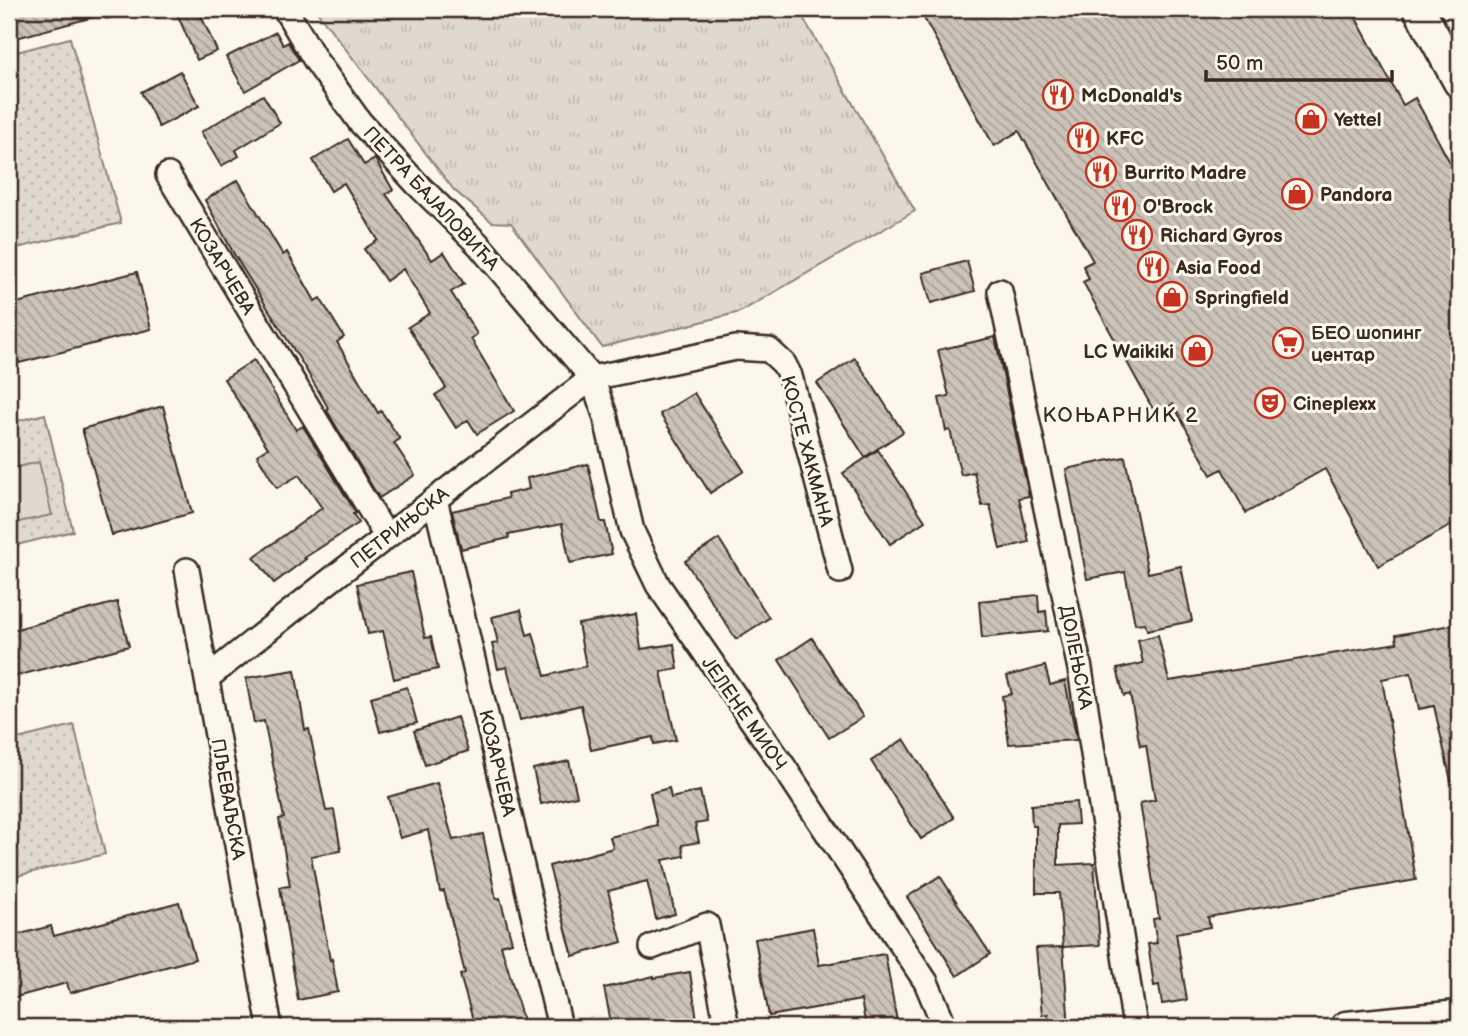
<svg xmlns="http://www.w3.org/2000/svg" width="1468" height="1036" font-family="'Balsamiq Sans',sans-serif">
<style>
.grass{fill:url(#grass-tufts);stroke:#8d8276;stroke-width:2}
.park{fill:url(#park-dots);stroke:#8d8276;stroke-width:2}
.pitch{fill:#dfd9ce;stroke:#8d8276;stroke-width:2}
.building{fill:url(#building-back-hatch);stroke:#3b2a1e;stroke-width:2}
.lines{fill:none;stroke-linecap:round;stroke-linejoin:round}
.minor-casing{stroke:#3b2a1e;stroke-width:28}
.tertiary-casing{stroke:#3b2a1e;stroke-width:35}
.minor{stroke:#fbf7ec;stroke-width:23}
.tertiary{stroke:#fbf7ec;stroke-width:30}
.labels{text-anchor:middle;stroke-width:6;stroke-linejoin:round;paint-order:stroke}
.poi-label{font-size:19px;font-weight:bold;fill:#3b2a1e;stroke:#fbf7ec;text-anchor:start}
.street-label{font-size:19px;fill:#3b2a1e;stroke:#fbf7ec}
.neighbourhood-label{font-size:21px;letter-spacing:2px;fill:#3b2a1e;stroke:#fbf7ec}
</style>
<defs>
<pattern id="grass-tufts" width="24" height="20" patternUnits="userSpaceOnUse" patternTransform="scale(1.75)"><rect width="24" height="20" fill="#dfd9ce"/><path d="M3 7l-1-3M5 7V3M7 7l1-3M15 17l-1-3M17 17v-4M19 17l1-3" fill="none" stroke="#c0bab0"/></pattern>
<pattern id="park-dots" width="8" height="8" patternUnits="userSpaceOnUse" patternTransform="scale(1.75)"><rect width="8" height="8" fill="#dfd9ce"/><path d="M2 2h.1M6 6h.1" fill="none" stroke="#c0bab0" stroke-width="1.8" stroke-linecap="round"/></pattern>
<pattern id="building-back-hatch" width="6" height="6" patternUnits="userSpaceOnUse" patternTransform="scale(1.75)"><rect width="6" height="6" fill="#ccc4b9"/><path d="M-1 5l2 2M0 0l6 6M5-1l2 2" fill="none" stroke="#a79f96"/></pattern>
</defs>
<rect width="100%" height="100%" fill="#fbf7ec"/>
<filter id="ink" filterUnits="userSpaceOnUse"><feTurbulence type="fractalNoise" baseFrequency=".0143" numOctaves="2"/><feDisplacementMap in="SourceGraphic" scale="14" xChannelSelector="R" yChannelSelector="G"/><feConvolveMatrix kernelMatrix="1 2 1 2 8 2 1 2 1" color-interpolation-filters="sRGB"/></filter>
<g filter="url(#ink)">
<polygon class="grass" points="315,9 798,9 915,211 740,312 602,347 511,223 492,222 454,190"/>
<g class="park">
<polygon points="70,38 121,223 9,250 9,54"/>
<polygon points="45,414 73,531 9,547 9,423"/>
<polygon points="74,725 105,854 9,878 9,741"/>
</g>
<g class="pitch">
<polygon points="103,9 144,9 106,19"/>
<polygon points="39,462 52,515 9,524 9,469"/>
</g>
<g class="building">
<polygon points="9,9 100,9 101,15 9,40"/>
<polygon points="175,9 198,9 217,51 197,60"/>
<polygon points="919,9 1351,9 1403,105 1415,98 1459,179 1459,521 1378,566 1325,469 1246,513 1222,469 1211,475 1173,404 1155,413 1083,282 1089,279 1083,266 1093,261 1019,131 994,146"/>
<polygon points="276,32 283,45 288,42 299,60 245,91 226,57"/>
<polygon points="180,71 199,106 159,127 141,92"/>
<polygon points="263,95 280,123 236,150 239,156 221,166 201,132"/>
<polygon points="348,139 364,165 375,159 393,190 386,194 432,260 444,252 464,284 451,292 477,334 471,339 514,411 477,434 468,420 456,428 435,395 446,388 408,327 430,313 403,269 386,281 364,249 378,240 344,183 331,191 313,160"/>
<polygon points="238,180 283,255 287,252 315,301 320,298 344,337 337,342 378,413 381,411 400,439 394,443 415,475 379,498 327,411 329,409 302,363 235,256 205,200"/>
<polygon points="967,261 975,291 931,303 923,273"/>
<polygon points="137,272 151,329 19,363 17,357 9,359 9,305"/>
<polygon points="995,337 1029,496 1019,498 1029,542 1000,549 990,505 982,506 974,472 961,475 950,430 946,431 939,398 949,396 938,350"/>
<polygon points="855,358 903,432 865,457 817,383"/>
<polygon points="254,360 296,430 303,426 356,513 353,514 359,523 304,558 306,559 274,583 254,557 322,508 299,475 277,488 257,455 268,448 224,379"/>
<polygon points="694,393 744,471 710,493 660,414"/>
<polygon points="163,406 192,513 112,535 82,429"/>
<polygon points="878,450 925,521 890,544 843,473"/>
<polygon points="1125,457 1148,573 1181,566 1192,621 1147,630 1145,623 1135,624 1125,572 1087,579 1066,469"/>
<polygon points="588,464 601,522 605,522 612,554 570,563 562,524 508,535 509,538 461,549 452,511 508,498 507,494 529,489 527,478"/>
<polygon points="719,539 769,618 736,639 685,561"/>
<polygon points="411,572 425,638 431,637 438,669 394,679 383,631 368,634 357,584"/>
<polygon points="1038,595 1039,612 1046,611 1048,631 982,638 979,601"/>
<polygon points="117,602 129,646 9,678 9,631"/>
<polygon points="521,610 527,635 533,633 545,676 586,666 578,624 636,614 641,649 674,644 678,669 661,672 676,740 654,744 653,737 591,750 581,705 520,720 507,667 498,669 492,644 498,643 492,617"/>
<polygon points="1457,624 1459,639 1459,780 1451,781 1434,706 1419,709 1411,673 1382,679 1416,880 1208,917 1210,927 1176,933 1187,1000 1162,1004 1159,985 1154,986 1148,944 1157,943 1153,919 1159,918 1140,803 1155,800 1146,745 1140,746 1130,694 1124,696 1117,669 1143,663 1138,640 1158,635 1169,681 1397,643 1396,635"/>
<polygon points="812,638 863,717 829,738 779,660"/>
<polygon points="1045,666 1050,685 1065,681 1077,740 1009,744 1002,696 1012,694 1007,676"/>
<polygon points="295,670 305,730 309,729 326,811 334,810 341,851 311,856 330,960 332,959 338,992 298,1000 280,887 290,886 279,819 284,818 264,721 254,723 246,678"/>
<polygon points="407,687 417,723 380,732 371,697"/>
<polygon points="457,717 468,751 425,765 414,731"/>
<polygon points="904,739 954,818 921,839 871,761"/>
<polygon points="569,761 577,796 541,804 533,769"/>
<polygon points="437,783 453,840 483,834 496,899 500,898 512,942 501,945 525,1027 475,1027 460,975 465,973 444,891 440,892 428,830 400,838 388,797"/>
<polygon points="669,788 671,798 700,791 707,822 695,824 699,842 682,845 684,856 663,860 675,914 656,919 647,881 608,891 622,942 573,956 549,866 613,848 610,837 657,825 650,793"/>
<polygon points="1076,802 1078,824 1058,825 1058,865 1094,863 1100,945 1063,947 1059,893 1036,893 1036,826 1032,826 1031,805"/>
<polygon points="940,876 990,954 957,976 907,897"/>
<polygon points="179,902 195,959 70,993 67,983 9,999 9,937 51,926 54,936"/>
<polygon points="813,928 819,965 885,954 898,1027 866,1027 861,1000 769,1016 755,939"/>
<polygon points="1063,947 1069,1027 1049,1027 1048,1014 1042,1015 1036,948"/>
<polygon points="690,972 698,1027 612,1027 604,988 654,976 654,978"/>
</g>
<g class="lines">
<g class="minor-casing">
<g id="minor">
<polyline points="285,9 316,61 360,122 416,183 478,244 592,378 605,415 632,531 658,585 784,767 926,982 945,1027"/>
<polyline points="168,175 386,536"/>
<polyline points="1000,291 1080,669 1135,1027"/>
<polyline points="435,499 560,1027"/>
<polyline points="187,570 270,1027"/>
<polyline points="207,678 323,586 592,378 736,348 769,350 784,364 790,376 840,571"/>
<polyline points="652,947 707,925 727,1027"/>
</g>
</g>
<g class="tertiary-casing">
<g id="tertiary">
<polyline points="1419,9 1459,82"/>
<polyline points="1346,1027 1459,1016"/>
</g>
</g>
<use href="#minor" class="minor"/>
<use href="#tertiary" class="tertiary"/>
</g>
</g>
<defs>
<g id="restaurant-ring" transform="scale(1.575)"><circle r="9.5" fill="#fbf7ec" stroke="#c8321e" stroke-width="1.5"/><path d="M-5-6h1v4h1v-4h1v4h1v-4h1v5L-1.5 .5V6h-2V.5L-5-1ZM5-6V6H3V1.5H1.5Q1.5-4 5-6Z" fill="#c8321e"/></g>
<g id="shop-ring" transform="scale(1.575)"><circle r="9.5" fill="#fbf7ec" stroke="#c8321e" stroke-width="1.5"/><path d="M-5-2.5h2.3a2.7 3.5 0 0 1 5.4 0H5L5.5 6h-11ZM-1.5-2.5h3a1.5 2.3 0 0 0-3 0Z" fill="#c8321e"/></g>
<g id="supermarket-ring" transform="scale(1.575)"><circle r="9.5" fill="#fbf7ec" stroke="#c8321e" stroke-width="1.5"/><path d="M-6-5.5h2.5l.6 2H6L4.5 2H-2.5L-4.4-4H-6ZM-1.5 3.2a1.3 1.3 0 1 0 .1 0ZM3 3.2a1.3 1.3 0 1 0 .1 0Z" fill="#c8321e"/></g>
<g id="theatre-ring" transform="scale(1.575)"><circle r="9.5" fill="#fbf7ec" stroke="#c8321e" stroke-width="1.5"/><path d="M-5-5.5Q0-4 5-5.5V0Q5 5 0 6Q-5 5-5 0ZM-3.3-2.5H-1v1.5H-3.3ZM1-2.5H3.3v1.5H1ZM-2.8 1Q0 5.5 2.8 1Z" fill="#c8321e"/></g>
</defs>
<g fill-rule="evenodd">
<use href="#restaurant-ring" x="1058" y="95"/>
<use href="#shop-ring" x="1311" y="119"/>
<use href="#restaurant-ring" x="1083" y="138"/>
<use href="#restaurant-ring" x="1101" y="172"/>
<use href="#shop-ring" x="1297" y="194"/>
<use href="#restaurant-ring" x="1120" y="206"/>
<use href="#restaurant-ring" x="1137" y="235"/>
<use href="#restaurant-ring" x="1153" y="267"/>
<use href="#shop-ring" x="1172" y="297"/>
<use href="#supermarket-ring" x="1288" y="343"/>
<use href="#shop-ring" x="1197" y="351"/>
<use href="#theatre-ring" x="1270" y="403"/>
</g>
<g class="labels">
<g class="poi-label">
<text x="1081" y="102">McDonald's</text>
<text x="1334" y="126">Yettel</text>
<text x="1106" y="145">KFC</text>
<text x="1124" y="179">Burrito Madre</text>
<text x="1320" y="201">Pandora</text>
<text x="1143" y="213">O'Brock</text>
<text x="1160" y="242">Richard Gyros</text>
<text x="1176" y="274">Asia Food</text>
<text x="1195" y="304">Springfield</text>
<text x="1311" y="339">БЕО шопинг<tspan x="1311" dy="22">центар</tspan></text>
<text x="1174" y="358" text-anchor="end">LC Waikiki</text>
<text x="1293" y="410">Cineplexx</text>
</g>
<g class="street-label">
<text transform="translate(432 198) rotate(47)" y="7">ПЕТРА БАЈАЛОВИЋА</text>
<text transform="translate(223 266) rotate(59)" y="7">КОЗАРЧЕВА</text>
<text transform="translate(808 451) rotate(75)" y="7">КОСТЕ ХАКМАНА</text>
<text transform="translate(399 527) rotate(-38)" y="7">ПЕТРИЊСКА</text>
<text transform="translate(1077 657) rotate(79)" y="7">ДОЛЕЊСКА</text>
<text transform="translate(745 713) rotate(55)" y="7">ЈЕЛЕНЕ МИОЧ</text>
<text transform="translate(498 763) rotate(77)" y="7">КОЗАРЧЕВА</text>
<text transform="translate(229 799) rotate(80)" y="7">ПЉЕВАЉСКА</text>
</g>
<g class="neighbourhood-label">
<text x="1121" y="422">КОЊАРНИК 2</text>
</g>
</g>
<rect width="1468" height="1036" fill="none" stroke="#fbf7ec" stroke-width="35"/>
<rect x="18" y="18" width="1433" height="1001" fill="none" stroke="#3b2a1e" stroke-width="2.5" filter="url(#ink)"/>
<path d="M1206 70v10h186v-10" fill="none" stroke="#3b2a1e" stroke-width="3.5"/>
<text x="1216" y="70" font-size="21" fill="#3b2a1e" stroke="#fbf7ec" stroke-width="5" paint-order="stroke">50 m</text>
</svg>
